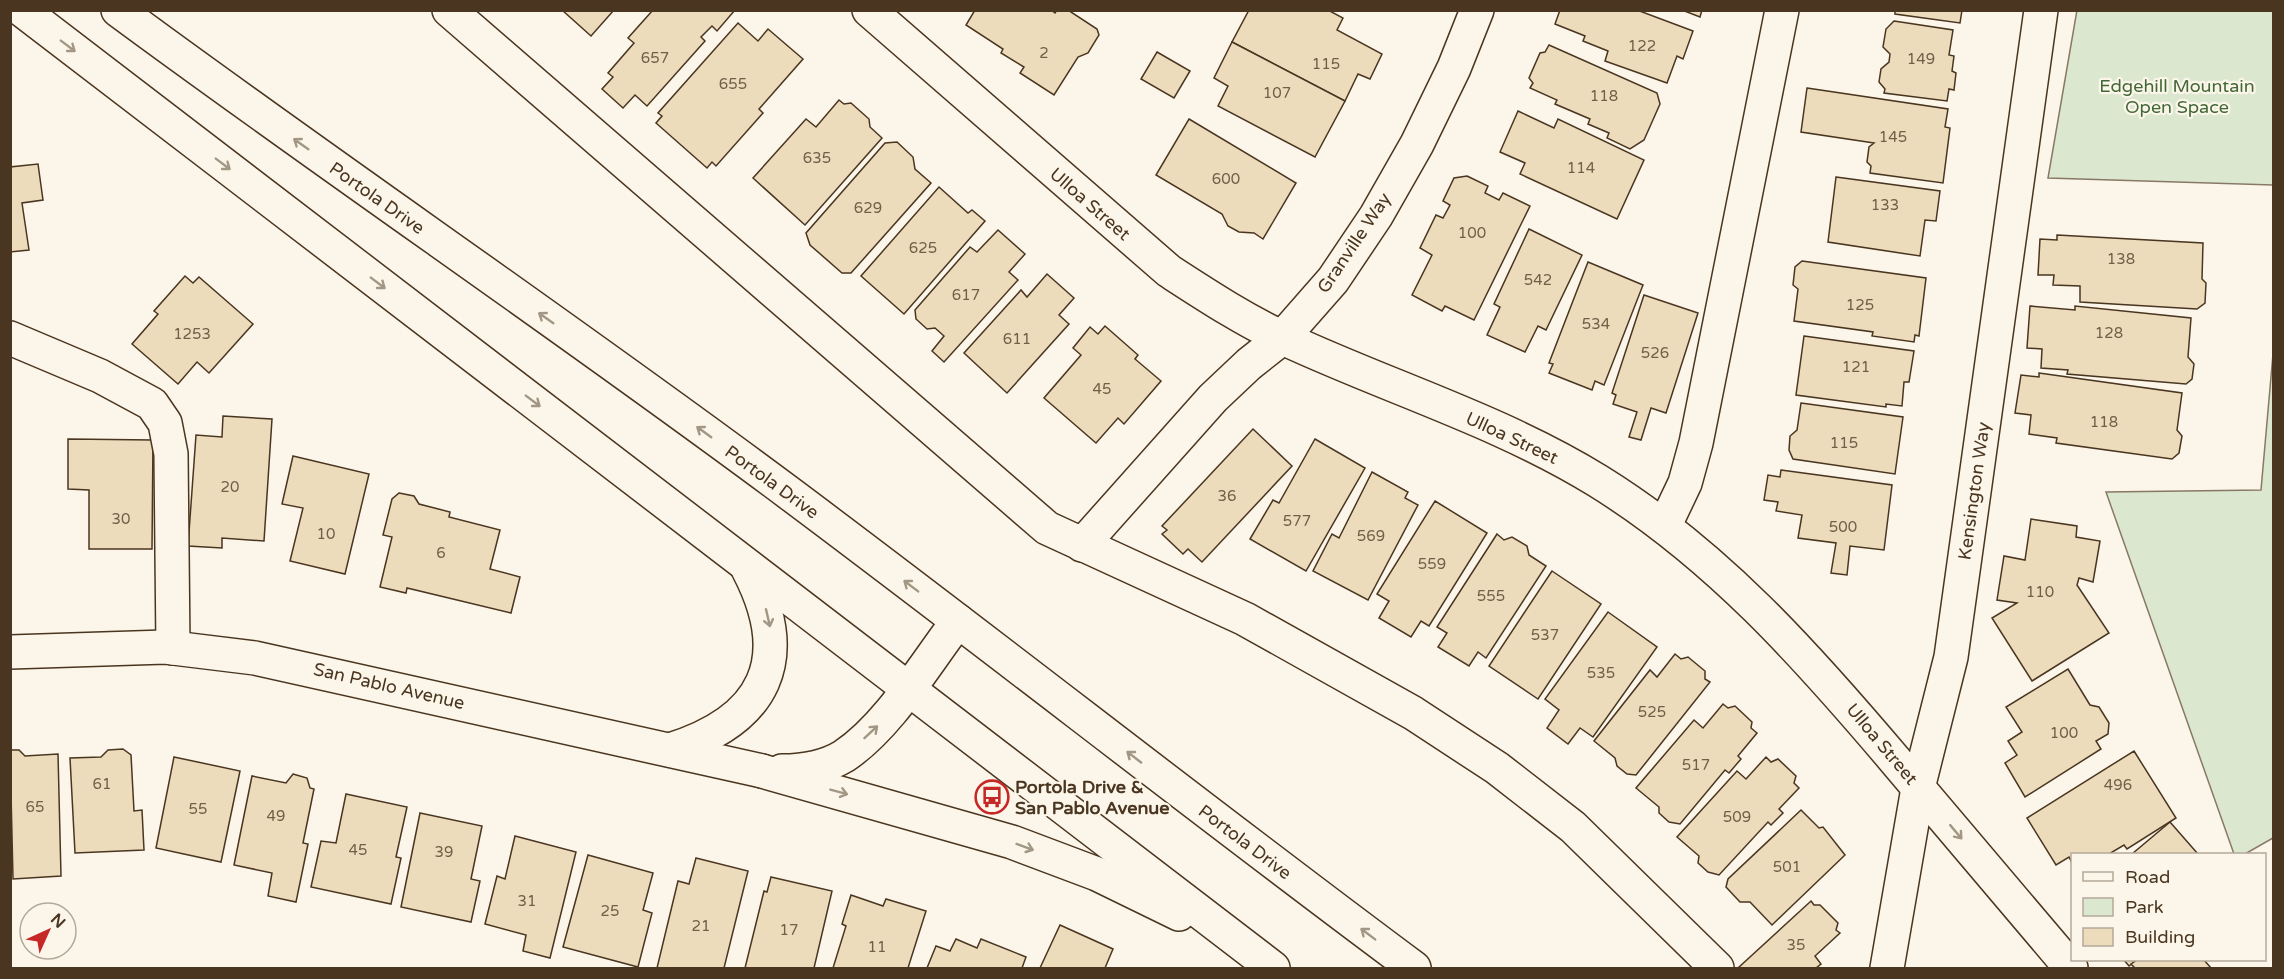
<svg xmlns="http://www.w3.org/2000/svg" width="2284" height="979" font-family="'Varela Round',sans-serif">
<style>
.green{fill:#dce7d0;stroke:#887966;stroke-width:1.5}
.building{fill:#ecdcbc;stroke:#4a3520;stroke-width:1.5}
.lines{fill:none;stroke-linecap:round;stroke-linejoin:round}
.minor-casing{stroke:#4a3520;stroke-width:36}
.major-casing{stroke:#4a3520;stroke-width:36}
.minor{stroke:#fbf6e9;stroke-width:33}
.major{stroke:#fbf6e9;stroke-width:33}
.oneway{stroke:#a29684}
.labels{text-anchor:middle;stroke-width:4.5;stroke-linejoin:round;paint-order:stroke}
.number-label{font-size:15px;fill:#725f47}
.park-label{font-size:18px;fill:#436837;stroke:#fbf6e9}
.street-label{font-size:18px;fill:#4a3520;stroke:#fbf6e9}
.poi-label{font-size:18px;font-weight:bold;fill:#4a3520;stroke:#fbf6e9;text-anchor:start}
</style>
<rect width="100%" height="100%" fill="#fbf6e9"/>
<g class="green">
<polygon points="2077,10 2273,11 2273,185 2048,178"/>
<polygon points="2273,354 2273,838 2245,854 2234,854 2106,492 2261,490"/>
</g>
<g class="building">
<polygon points="562,10 614,10 591,36"/>
<polygon points="653,10 735,10 717,31 712,26 701,37 705,41 647,106 635,95 623,108 602,89 613,77 608,73 634,43 628,38"/>
<polygon points="975,10 1051,10 1055,13 1057,10 1068,10 1097,29 1099,35 1088,53 1078,57 1054,95 1020,73 1024,67 1001,53 1003,49 966,25"/>
<polygon points="1249,10 1328,10 1343,18 1337,30 1382,54 1370,79 1358,74 1345,101 1232,42"/>
<polygon points="1560,10 1637,10 1693,31 1683,59 1677,56 1667,83 1605,61 1608,51 1583,41 1585,36 1555,24"/>
<polygon points="1682,10 1702,10 1700,17"/>
<polygon points="1895,10 1962,10 1960,23 1895,14"/>
<polygon points="1894,21 1953,30 1949,55 1954,56 1952,71 1956,73 1954,90 1949,89 1947,101 1884,93 1885,89 1879,82 1881,69 1889,62 1890,54 1883,47 1886,29"/>
<polygon points="738,23 758,41 768,29 803,59 759,109 763,113 716,166 712,162 707,168 656,123 662,116 658,113"/>
<polygon points="1232,42 1345,101 1315,157 1218,106 1228,86 1214,78"/>
<polygon points="1549,45 1657,93 1660,104 1644,140 1630,149 1607,138 1609,133 1588,124 1590,119 1555,104 1557,100 1530,88 1533,83 1529,78 1540,53 1545,52"/>
<polygon points="1157,52 1190,71 1174,98 1141,79"/>
<polygon points="1807,88 1948,109 1945,127 1950,128 1943,183 1870,173 1871,166 1867,162 1869,147 1874,143 1801,132"/>
<polygon points="839,100 844,104 851,103 869,119 870,127 882,138 805,225 753,178 806,119 816,127"/>
<polygon points="1518,111 1554,128 1558,119 1644,160 1617,219 1520,174 1525,163 1500,152"/>
<polygon points="1189,119 1296,183 1263,239 1254,233 1239,232 1228,226 1222,214 1156,175"/>
<polygon points="897,142 913,157 915,169 931,183 851,273 842,273 810,245 806,233 885,143"/>
<polygon points="38,164 43,200 22,203 29,250 10,252 10,167"/>
<polygon points="1467,176 1488,186 1485,193 1499,200 1503,193 1530,206 1474,320 1445,306 1442,311 1412,295 1432,255 1420,248 1436,215 1443,218 1450,205 1443,201 1454,178"/>
<polygon points="1836,177 1940,191 1936,221 1925,220 1920,256 1828,242"/>
<polygon points="939,187 968,213 972,210 985,221 904,314 861,276"/>
<polygon points="1529,229 1582,255 1546,330 1538,326 1525,352 1487,335 1500,307 1494,304"/>
<polygon points="998,230 1025,254 1009,272 1018,280 944,362 932,351 944,336 935,328 927,329 916,319 915,310 970,247 977,252"/>
<polygon points="2057,235 2203,243 2202,279 2206,283 2205,303 2197,309 2080,302 2080,286 2053,285 2054,275 2038,275 2040,239 2057,240"/>
<polygon points="1802,261 1926,278 1919,336 1915,335 1914,342 1872,336 1873,332 1794,321 1798,289 1793,285 1795,267"/>
<polygon points="1588,262 1643,285 1604,385 1595,381 1592,390 1549,373 1553,364 1549,363"/>
<polygon points="1047,274 1074,298 1059,315 1069,324 1007,393 964,353 1021,290 1027,297"/>
<polygon points="185,276 193,283 199,277 253,324 209,373 197,362 178,384 132,344 158,314 154,311"/>
<polygon points="1644,295 1698,313 1666,413 1651,408 1641,440 1629,437 1637,412 1613,404 1616,395 1612,393"/>
<polygon points="2030,306 2075,310 2075,306 2191,318 2188,357 2194,364 2192,379 2186,384 2067,374 2068,370 2041,368 2042,349 2027,348"/>
<polygon points="1105,326 1138,355 1135,359 1161,381 1124,424 1118,418 1096,443 1044,398 1081,355 1073,348 1090,327 1098,334"/>
<polygon points="1804,336 1914,351 1909,382 1904,382 1902,406 1886,404 1886,407 1796,395"/>
<polygon points="2039,373 2182,393 2177,430 2182,436 2179,453 2172,459 2056,443 2057,438 2029,434 2031,415 2015,413 2021,375 2039,377"/>
<polygon points="1801,403 1903,417 1895,474 1793,459 1789,450 1790,436 1797,430"/>
<polygon points="223,416 272,419 264,541 222,538 222,548 188,546 196,435 222,437"/>
<polygon points="1253,429 1292,466 1202,562 1188,549 1183,554 1162,534 1167,530 1162,526"/>
<polygon points="68,439 153,440 152,549 89,549 89,490 68,489"/>
<polygon points="1315,439 1365,468 1306,571 1250,539 1273,500 1279,503"/>
<polygon points="293,456 369,474 345,574 290,561 303,508 282,504"/>
<polygon points="1781,470 1892,485 1884,550 1850,546 1847,575 1831,573 1836,543 1798,538 1802,515 1776,511 1778,502 1764,500 1768,475 1780,477"/>
<polygon points="1372,472 1408,492 1405,498 1418,505 1368,600 1313,571 1332,534 1339,538"/>
<polygon points="399,493 414,496 419,504 450,512 449,517 500,530 490,569 520,577 511,613 407,588 406,593 380,587 392,537 383,535 392,499"/>
<polygon points="1435,501 1487,533 1429,626 1421,621 1411,637 1379,618 1389,601 1377,594"/>
<polygon points="2031,519 2077,526 2076,537 2100,541 2093,582 2079,578 2077,585 2109,633 2032,681 1992,618 2017,603 1997,600 2004,556 2025,560"/>
<polygon points="1497,534 1504,540 1512,537 1527,546 1529,555 1546,566 1486,658 1478,652 1469,666 1438,647 1447,633 1437,627"/>
<polygon points="1552,571 1601,604 1538,699 1489,666"/>
<polygon points="1608,612 1657,647 1593,737 1580,728 1568,744 1547,728 1559,710 1545,699"/>
<polygon points="1675,654 1681,659 1688,657 1705,671 1705,679 1710,682 1636,775 1627,774 1617,766 1615,758 1594,741 1650,670 1657,677"/>
<polygon points="2068,669 2090,705 2099,707 2109,723 2108,734 2096,741 2101,749 2025,797 2005,763 2017,755 2008,741 2022,732 2006,707"/>
<polygon points="1723,704 1728,708 1735,706 1752,722 1751,728 1757,733 1738,756 1741,759 1729,773 1725,770 1680,824 1669,822 1659,813 1659,807 1636,788 1694,720 1703,728"/>
<polygon points="123,749 131,755 134,811 142,810 144,850 75,853 70,758 101,757 108,750"/>
<polygon points="10,750 19,750 25,756 58,754 61,876 13,879"/>
<polygon points="2134,751 2176,818 2127,849 2124,845 2109,854 2072,854 2072,863 2069,857 2056,865 2027,818"/>
<polygon points="174,757 240,771 221,862 156,848"/>
<polygon points="1766,757 1771,762 1778,759 1796,776 1794,783 1799,788 1779,809 1783,813 1771,825 1768,822 1719,875 1708,872 1698,863 1699,856 1677,837 1737,771 1746,779"/>
<polygon points="293,774 307,778 310,788 314,789 303,843 308,844 296,902 268,896 272,873 234,865 252,776 286,783"/>
<polygon points="346,794 407,807 396,857 401,858 391,904 311,887 321,841 336,843"/>
<polygon points="1801,810 1819,828 1823,827 1845,855 1772,925 1750,902 1740,902 1726,887 1728,879"/>
<polygon points="420,813 482,826 471,879 480,881 471,922 401,907"/>
<polygon points="2170,822 2198,854 2132,854"/>
<polygon points="515,836 576,852 550,958 523,951 526,935 485,924 497,876 505,879"/>
<polygon points="588,855 653,873 643,910 652,913 638,967 563,947"/>
<polygon points="696,858 748,871 724,968 657,968 678,881 689,884"/>
<polygon points="771,877 832,891 814,968 745,968 764,891 767,892"/>
<polygon points="851,895 883,906 886,899 926,911 908,968 833,968 846,926 842,924"/>
<polygon points="1811,901 1814,905 1820,905 1838,923 1836,930 1840,933 1815,956 1821,964 1816,968 1738,968"/>
<polygon points="1060,925 1113,949 1105,968 1040,968"/>
<polygon points="956,939 977,948 981,939 1026,957 1022,968 927,968 936,946 950,951"/>
<polygon points="2124,960 2137,960 2129,966"/>
<polygon points="2137,960 2204,960 2211,968 2135,968 2131,964"/>
</g>
<g class="lines">
<g class="minor-casing">
<g id="minor">
<polyline points="449,10 1047,528 1245,619 1413,713 1497,768 1573,827 1717,968"/>
<path d="M869,10l300,261c37,24 75,49 116,68 103,48 216,82 313,142 118,73 207,173 296,278 59,70 118,140 177,209"/>
<polyline points="10,338 100,376 152,404 165,423 171,454 173,648"/>
<polyline points="1665,525 1685,483 1696,443 1782,10"/>
<polyline points="1082,545 1213,398 1249,364 1282,338 1333,280 1376,216 1417,144 1454,68 1477,10"/>
<polyline points="10,652 165,647 255,658 762,771"/>
<polyline points="1887,968 1918,788 1951,657 2041,10"/>
</g>
</g>
<g class="major-casing">
<g id="major">
<polyline points="22,10 1273,968"/>
<path d="M118,10c222,164 450,318 671,483 210,157 415,319 625,475"/>
<path d="M670,750c96,-30 125,-91 78,-181"/>
<polyline points="762,771 1012,842 1097,874 1179,914"/>
<path d="M782,771c20,0 44,-4 62,-15 45,-30 81,-92 114,-135"/>
</g>
</g>
<use href="#minor" class="minor"/>
<use href="#major" class="major"/>
</g>
<defs><path id="oneway-shaft" d="M-6 0H5M1.5-3L5.5 0L1.5 3" fill="none" stroke-width="1.6" stroke-linecap="round" stroke-linejoin="round" transform="scale(1.5)"/></defs>
<g class="oneway">
<use href="#oneway-shaft" transform="translate(68 46) rotate(37)"/>
<use href="#oneway-shaft" transform="translate(301 144) rotate(-145)"/>
<use href="#oneway-shaft" transform="translate(223 164) rotate(37)"/>
<use href="#oneway-shaft" transform="translate(378 283) rotate(37)"/>
<use href="#oneway-shaft" transform="translate(546 318) rotate(-145)"/>
<use href="#oneway-shaft" transform="translate(533 401) rotate(37)"/>
<use href="#oneway-shaft" transform="translate(704 432) rotate(-144)"/>
<use href="#oneway-shaft" transform="translate(911 586) rotate(-143)"/>
<use href="#oneway-shaft" transform="translate(768 618) rotate(77)"/>
<use href="#oneway-shaft" transform="translate(871 732) rotate(-43)"/>
<use href="#oneway-shaft" transform="translate(1134 757) rotate(-142)"/>
<use href="#oneway-shaft" transform="translate(839 792) rotate(15)"/>
<use href="#oneway-shaft" transform="translate(1956 832) rotate(50)"/>
<use href="#oneway-shaft" transform="translate(1025 847) rotate(20)"/>
<use href="#oneway-shaft" transform="translate(1368 934) rotate(-143)"/>
</g>
<defs>
<g id="bus-ring" transform="scale(1.725)"><circle r="9.5" fill="#fbf6e9" stroke="#c62828" stroke-width="1.5"/><path d="M-5-6H5V4H4V6H2V4H-2V6H-4V4H-5ZM-3.5-4V0h7V-4ZM-3.5 1.2v1.5H-2V1.2ZM2 1.2v1.5H3.5V1.2Z" fill="#c62828"/></g>
</defs>
<g fill-rule="evenodd">
<use href="#bus-ring" x="992" y="797"/>
</g>
<g class="labels">
<g class="number-label">
<text x="1642" y="51">122</text>
<text x="1044" y="58">2</text>
<text x="655" y="63">657</text>
<text x="1921" y="64">149</text>
<text x="1326" y="69">115</text>
<text x="733" y="89">655</text>
<text x="1277" y="98">107</text>
<text x="1604" y="101">118</text>
<text x="1893" y="142">145</text>
<text x="817" y="163">635</text>
<text x="1581" y="173">114</text>
<text x="1226" y="184">600</text>
<text x="1885" y="210">133</text>
<text x="868" y="213">629</text>
<text x="1472" y="238">100</text>
<text x="923" y="253">625</text>
<text x="2121" y="264">138</text>
<text x="1538" y="285">542</text>
<text x="966" y="300">617</text>
<text x="1860" y="310">125</text>
<text x="1596" y="329">534</text>
<text x="2109" y="338">128</text>
<text x="192" y="339">1253</text>
<text x="1017" y="344">611</text>
<text x="1655" y="358">526</text>
<text x="1856" y="372">121</text>
<text x="1102" y="394">45</text>
<text x="2104" y="427">118</text>
<text x="1844" y="448">115</text>
<text x="230" y="492">20</text>
<text x="1227" y="501">36</text>
<text x="121" y="524">30</text>
<text x="1297" y="526">577</text>
<text x="1843" y="532">500</text>
<text x="326" y="539">10</text>
<text x="1371" y="541">569</text>
<text x="441" y="558">6</text>
<text x="1432" y="569">559</text>
<text x="2040" y="597">110</text>
<text x="1491" y="601">555</text>
<text x="1545" y="640">537</text>
<text x="1601" y="678">535</text>
<text x="1652" y="717">525</text>
<text x="2064" y="738">100</text>
<text x="1696" y="770">517</text>
<text x="102" y="789">61</text>
<text x="2118" y="790">496</text>
<text x="35" y="812">65</text>
<text x="198" y="814">55</text>
<text x="276" y="821">49</text>
<text x="1737" y="822">509</text>
<text x="358" y="855">45</text>
<text x="444" y="857">39</text>
<text x="1787" y="872">501</text>
<text x="527" y="906">31</text>
<text x="610" y="916">25</text>
<text x="701" y="931">21</text>
<text x="789" y="935">17</text>
<text x="1796" y="950">35</text>
<text x="877" y="952">11</text>
</g>
<g class="park-label">
<text x="2177" y="92">Edgehill Mountain<tspan x="2177" dy="21">Open Space</tspan></text>
</g>
<g class="street-label">
<text transform="translate(377 198) rotate(35)" y="6">Portola Drive</text>
<text transform="translate(1090 204) rotate(41)" y="6">Ulloa Street</text>
<text transform="translate(1354 243) rotate(-56)" y="6">Granville Way</text>
<text transform="translate(1512 438) rotate(25)" y="6">Ulloa Street</text>
<text transform="translate(772 482) rotate(36)" y="6">Portola Drive</text>
<text transform="translate(1974 491) rotate(-82)" y="6">Kensington Way</text>
<text transform="translate(389 686) rotate(13)" y="6">San Pablo Avenue</text>
<text transform="translate(1882 744) rotate(50)" y="6">Ulloa Street</text>
<text transform="translate(1245 842) rotate(37)" y="6">Portola Drive</text>
</g>
<g class="poi-label">
<text x="1015" y="793">Portola Drive &amp;<tspan x="1015" dy="21">San Pablo Avenue</tspan></text>
</g>
</g>
<rect width="2284" height="979" fill="none" stroke="#4a3520" stroke-width="24"/>
<rect x="2071" y="853" width="195" height="108" fill="#fbf6e9" stroke="#b4a999" stroke-width="1.5"/>
<rect x="2083" y="872" width="30" height="9" fill="#fbf6e9" stroke="#b4a999" stroke-width="1.5"/>
<text x="2125" y="883" font-size="18" fill="#4a3520">Road</text>
<rect x="2083" y="898" width="30" height="18" fill="#dce7d0" stroke="#b4a999" stroke-width="1.5"/>
<text x="2125" y="913" font-size="18" fill="#4a3520">Park</text>
<rect x="2083" y="928" width="30" height="18" fill="#ecdcbc" stroke="#b4a999" stroke-width="1.5"/>
<text x="2125" y="943" font-size="18" fill="#4a3520">Building</text>
<g transform="translate(48 931) rotate(45)"><circle r="28" fill="#fbf6e9" stroke="#b4a999" stroke-width="1.5"/>
<path d="M0-4.5L10 22L0 15L-10 22Z" fill="#c62828"/>
<text y="-9" font-size="16" font-weight="bold" text-anchor="middle" fill="#4a3520">N</text>
</g>
</svg>
